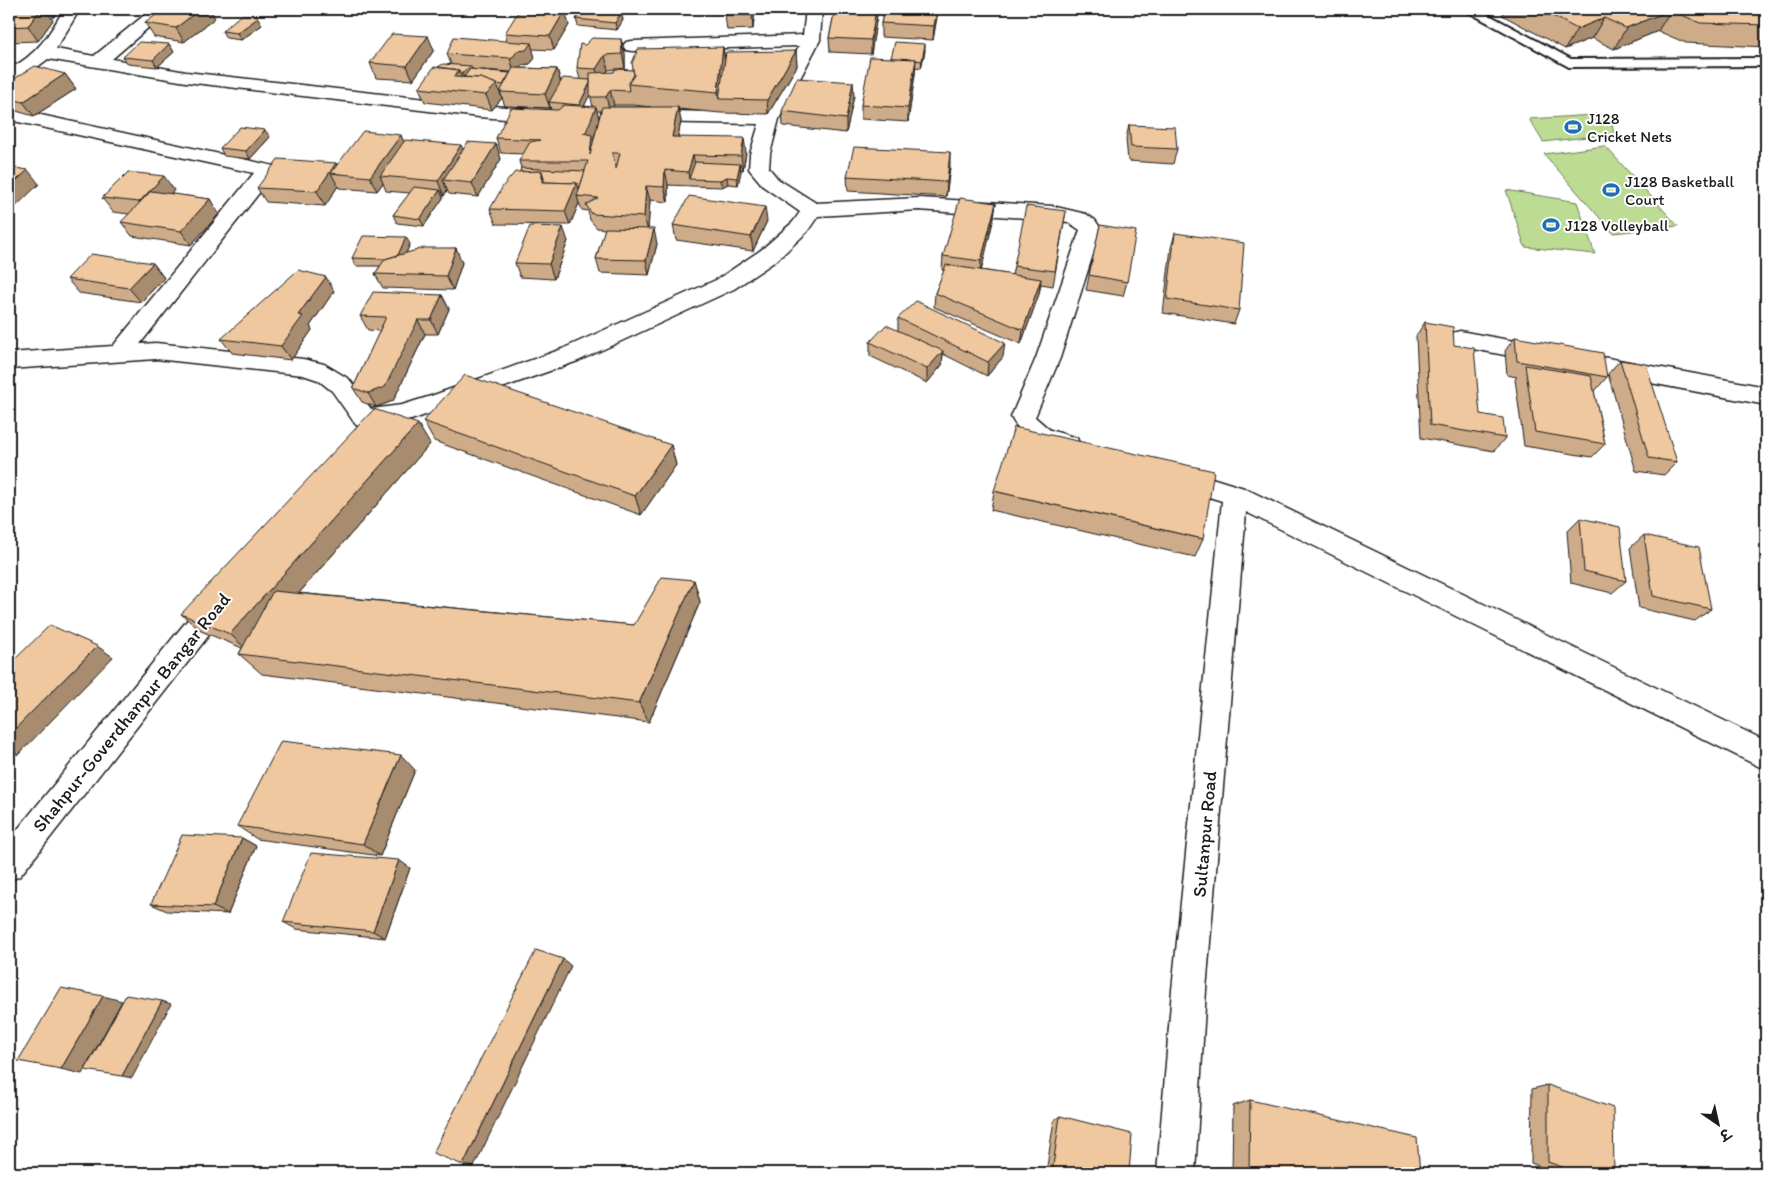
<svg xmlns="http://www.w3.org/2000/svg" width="1775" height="1182" font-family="Itim,'Playpen Sans Deva',sans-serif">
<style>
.green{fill:#bcdb93;stroke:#6c7c58}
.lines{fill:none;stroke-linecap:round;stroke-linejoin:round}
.lane-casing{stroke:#1c1c1c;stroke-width:4}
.street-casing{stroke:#1c1c1c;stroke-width:3}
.lane{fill:#fff;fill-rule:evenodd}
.street{fill:#fff;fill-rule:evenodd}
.wall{fill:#ceac89;stroke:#1c1c1c;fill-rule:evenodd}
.shaded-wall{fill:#a78c6f;stroke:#1c1c1c}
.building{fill:#efc89f;stroke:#1c1c1c;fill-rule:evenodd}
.labels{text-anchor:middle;stroke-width:4;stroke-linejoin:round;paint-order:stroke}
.far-poi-label{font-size:16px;fill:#1c1c1c;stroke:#fff;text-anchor:start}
.street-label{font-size:19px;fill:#1c1c1c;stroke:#fff}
</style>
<rect width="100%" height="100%" fill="#fff"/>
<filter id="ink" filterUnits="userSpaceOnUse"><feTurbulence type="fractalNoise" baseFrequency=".02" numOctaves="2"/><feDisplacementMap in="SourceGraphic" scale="10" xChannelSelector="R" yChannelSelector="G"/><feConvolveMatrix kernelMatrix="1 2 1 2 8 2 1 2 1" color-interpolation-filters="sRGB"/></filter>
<g filter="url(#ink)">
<g class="green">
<polygon points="1610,114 1614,134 1543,142 1529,119"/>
<polygon points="1605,146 1678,226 1613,233 1544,154"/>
<polygon points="1506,190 1577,202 1595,254 1525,247"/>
</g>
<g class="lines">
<g class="lane-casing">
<polygon id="lane" points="1463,9 1478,9 1571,59 1766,58 1766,66 1569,67"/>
</g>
<g class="street-casing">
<g id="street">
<path d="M64,9h16l-24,40 38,7 58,-47h18l-58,50 74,13 293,33 41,3 244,5 35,-67 -167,5 -6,-1 -3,-4 3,-4 6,-1 171,-6 3,-26h16l-2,31 -41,79 -9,35 -1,14 9,11 38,24 103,-5 133,8 34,8 9,6 6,9 -41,129 -25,59 15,13 27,8 3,7 -3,7c-26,8 -54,-13 -66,-35l25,-59 44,-128 -12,-8 -16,-2 -133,-10 -101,6 -11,16 -30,28 -43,29 -156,72 -167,59 -46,8 -9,-3 -24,-34 -14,-11 -15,-5 -147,-16 -147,10v-16l104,-7 141,-173 -245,-53v-12l265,58 3,4 -3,4 -134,170 16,-1 147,16 21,5 25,15 22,30 31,-4 29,-9 131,-47 156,-70 43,-29 32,-28 7,-10 -36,-25 -15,-18 1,-15 9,-30 -239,-4 -41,-3 -293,-35 -138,-23 -19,14 -20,8v-12c28,-14 40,-34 55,-60z"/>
<polygon points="1460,331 1766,387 1766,405 1452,345 1449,339 1452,333"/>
<polygon points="1176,467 1244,488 1766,741 1766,770 1246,512 1206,990 1195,1173 1157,1173 1172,990 1222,501 1167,484 1163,477 1167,470"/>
<polygon points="221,587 231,591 235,599 231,607 20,876 9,881 9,840 211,591"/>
</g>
</g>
<use href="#lane" class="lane"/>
<use href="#street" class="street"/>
</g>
<g class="wall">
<polygon points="9,9 59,9 54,17 51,18 53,20 38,41 9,42"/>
<polygon points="78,9 106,9 105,10 79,10"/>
<polygon points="300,9 326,9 323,11"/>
<polygon points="469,9 491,9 489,11"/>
<polygon points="726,9 755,9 753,29 727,30 725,15"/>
<polygon points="835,9 877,9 877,15 871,54 830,52 829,38"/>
<polygon points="885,9 938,9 933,40 881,37 881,23"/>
<polygon points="1506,9 1766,9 1766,47 1686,43 1658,31 1614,49 1592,38 1565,49 1502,15"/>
<polygon points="621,13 623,20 617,30 578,26 576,19"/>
<polygon points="215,18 184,42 154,37 145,23"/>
<polygon points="262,25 241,40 226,38 222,31"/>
<path d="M569,25l-15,25 -22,-1 3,9 -5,6 -8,1 -2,3 37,1 4,13 19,-3 -3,-11 8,-23 36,-6 4,15v14l-17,2 -2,3 8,-1 19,-2 90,-23 2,12 71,-8 1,15 -29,48 -47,-1 -43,-4 3,12 -3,16 68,15 -3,18h-2l-3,15 -10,-1 -6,3 -31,-1 -23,-1v17l-18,-2 -2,29 9,15 -8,31 -49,-2 -4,-14 9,-30 -8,-1 -7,-8 -2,-9 -6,-1 -3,-7 -9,22 -74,-1 -6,-15 30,-37 1,-4 -2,-7 4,-7 -22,-1 -5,-15 55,-29 -1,-2v1l-45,-2 -5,-14v-1l2,7 -10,12 -67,-8 -6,-14 19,-21 13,-3 -4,-10 60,-13 -2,-8zM481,70l30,2 -1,1zM590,94l3,13 -9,-1zM614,105h19l18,2h-39zM597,111h4l-2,8z"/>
<polygon points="169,44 174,52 157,67 128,64 123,57"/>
<polygon points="434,50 413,80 376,78 370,63"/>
<polygon points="925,51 921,68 915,67 915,74 908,122 861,119 861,105 891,58"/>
<polygon points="65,74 76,89 34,116 9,109 9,82"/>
<polygon points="854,96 846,133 783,126 782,111"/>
<polygon points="1129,125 1177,149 1173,164 1128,161 1126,139"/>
<polygon points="270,137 250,159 224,156 220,148"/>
<polygon points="404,142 463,149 496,144 501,159 478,197 449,194 447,190 444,196 442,196 443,198 424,226 397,223 393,215 410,193 386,191 383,183 377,191 339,188 338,186 325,206 266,202 257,188 336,163 337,165"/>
<polygon points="950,167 946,197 848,191 847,176"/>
<polygon points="174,190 171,194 210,199 219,214 191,245 132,236 121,222 129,214 113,212 102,198"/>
<polygon points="996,203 994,217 981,270 1012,275 1014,266 1066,211 1053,286 1041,284 1039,294 1021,344 934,307 935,293 944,271 942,270 943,256"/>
<polygon points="767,221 753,251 676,240 673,225"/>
<polygon points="1100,225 1127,282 1123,296 1086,290"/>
<polygon points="1175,233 1239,310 1234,324 1163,313 1171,248"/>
<polygon points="568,241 554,279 520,277 515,263"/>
<polygon points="410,244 406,253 456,248 462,263 453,290 383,288 375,274 380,266 356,266 352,258"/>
<polygon points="153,263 164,278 141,302 79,293 67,279"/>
<polygon points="334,291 310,326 312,330 291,360 232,353 221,339"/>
<polygon points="442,295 449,309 438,334 425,334 393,401 376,407 362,402 353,388 380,331 368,330 360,316"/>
<polygon points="898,318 1003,357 987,376 943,354 942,365 927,383 870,356 870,342 898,331"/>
<polygon points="1425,322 1480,414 1505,438 1494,451 1421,438 1416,336"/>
<polygon points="1515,337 1607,377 1595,391 1594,391 1605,444 1592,457 1524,446 1515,379 1517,377 1507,375 1505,351"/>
<polygon points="1620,360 1677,462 1664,475 1636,471 1608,374"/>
<polygon points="423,421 671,445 676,465 641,515 434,441"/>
<polygon points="430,444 299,593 634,625 694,580 700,602 649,722 262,674 239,654 242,648 201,631 181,614"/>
<polygon points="994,491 1203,539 1195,557 991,510"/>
<polygon points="1580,518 1626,581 1612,593 1571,583 1567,531"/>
<polygon points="1644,535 1711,609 1695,621 1639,608 1630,548"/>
<polygon points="415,770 380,856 257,839 237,826"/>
<polygon points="242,838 256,846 228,914 167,911 151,904"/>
<polygon points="410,868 385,938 296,929 283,922"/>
<polygon points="1548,1085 1614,1173 1557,1173 1531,1163 1532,1089"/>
<polygon points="1250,1100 1420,1173 1232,1173 1233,1106"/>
<polygon points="1060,1116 1129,1173 1046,1173 1054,1120"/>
</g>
<g class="shaded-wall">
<polygon points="41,9 45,9 53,20 38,41 28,26"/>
<polygon points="48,9 59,9 54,17"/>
<polygon points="200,9 210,9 215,18 184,42 176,28"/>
<polygon points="752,9 755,9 753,29 752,15"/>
<polygon points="876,9 877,9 877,15 871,54 871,40"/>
<polygon points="937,9 938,9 938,12 933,40 934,26"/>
<polygon points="565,10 569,25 554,50 550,36"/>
<polygon points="1671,10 1658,31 1614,49 1626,28"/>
<polygon points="621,13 623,20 617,30 615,23"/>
<polygon points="258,18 262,25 241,40 237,33"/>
<polygon points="1604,18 1592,38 1565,49 1577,29"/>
<polygon points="428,36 434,50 413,80 407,66"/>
<polygon points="621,39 625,54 625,68 622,54"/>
<polygon points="531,43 535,58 530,64 522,65 519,71 514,72 510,58 517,51"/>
<polygon points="169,44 174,52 157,67 153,60"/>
<polygon points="925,44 925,51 921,68 922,61"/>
<polygon points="723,47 726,68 719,99 718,92"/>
<polygon points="796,51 797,66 768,114 767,100"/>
<polygon points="605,55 608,70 600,83 596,69"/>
<polygon points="916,59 915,74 908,122 908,108"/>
<polygon points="471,66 474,73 465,81 462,73"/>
<polygon points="557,69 561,84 549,102 550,107 550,108 545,94"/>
<polygon points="459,70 463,81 454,77"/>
<polygon points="65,74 76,89 34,116 23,102"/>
<polygon points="592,80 594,87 581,112 579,105"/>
<polygon points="853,82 854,96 846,133 846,119"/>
<polygon points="497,84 502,98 492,110 486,95"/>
<polygon points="610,90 614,105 610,111 606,97"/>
<polygon points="596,107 600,122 593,139 596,150 594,170 583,133"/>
<polygon points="678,107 681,121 675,151 672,137"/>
<polygon points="265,130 270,137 250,159 246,151"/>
<polygon points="401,135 407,149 380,176 383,183 377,191 370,177"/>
<polygon points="744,138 746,152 743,170 741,156"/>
<polygon points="496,144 501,159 478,197 472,183"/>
<polygon points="461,145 467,159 443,180 447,190 444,196 438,181"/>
<polygon points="950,152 950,167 946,197 947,182"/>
<polygon points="693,155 696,170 689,179 688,172"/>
<polygon points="336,163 342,174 331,173 338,186 325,206 317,191"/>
<polygon points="740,164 741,172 738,185 737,178"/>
<polygon points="28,170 39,184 9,213 9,187"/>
<polygon points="665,170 668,185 668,202 664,187"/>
<polygon points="542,171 546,186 542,182"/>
<polygon points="164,176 174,190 150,216 139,202"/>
<polygon points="727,177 728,184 722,187 720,180"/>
<polygon points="587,179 582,197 581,196 577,196 579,203 570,225 565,211 577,183"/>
<polygon points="646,186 650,200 648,231 644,217"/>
<polygon points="440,190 443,198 424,226 420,219"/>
<polygon points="210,199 219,214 191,245 181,231"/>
<polygon points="996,203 994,217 980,276 981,261"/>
<polygon points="765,207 767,221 753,251 751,237"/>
<polygon points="563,227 568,241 554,279 549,264"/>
<polygon points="654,229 657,244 649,275 646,260"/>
<polygon points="406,237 410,244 400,267 396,259"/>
<polygon points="456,248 462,263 453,290 446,276"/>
<polygon points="153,263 164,278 141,302 129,288"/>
<polygon points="326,277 334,291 310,326 312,330 291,360 281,346 298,315"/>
<polygon points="1041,279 1039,294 1021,344 1023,330"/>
<polygon points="442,295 449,309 438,334 431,320"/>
<polygon points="418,320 425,334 393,401 376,407 368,393"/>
<polygon points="1005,343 1003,357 987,376 988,362"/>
<polygon points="943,351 942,365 927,383 927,369"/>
<polygon points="418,424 430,444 248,651 230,634"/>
<polygon points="671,445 676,465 641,515 635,496"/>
<polygon points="694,580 700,602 649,722 639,703"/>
<polygon points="97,646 113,657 18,755 9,749 9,735"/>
<polygon points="401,755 415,770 380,856 363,844"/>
<polygon points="242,838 256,846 228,914 213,907"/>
<polygon points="399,860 410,868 385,938 373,931"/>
<polygon points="563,959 571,966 474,1167 463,1165"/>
<polygon points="103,996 122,1001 82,1074 61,1069"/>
<polygon points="162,1001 171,1004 132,1078 122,1076"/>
</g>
<g class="building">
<polygon points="9,9 41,9 28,26 9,27"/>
<polygon points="164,9 200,9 176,28 145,23"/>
<polygon points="520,9 539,9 565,10 550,36 505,33"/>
<polygon points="583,9 621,13 615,23 576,19"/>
<polygon points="726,9 752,9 752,15 725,15"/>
<polygon points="835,9 876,9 871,40 829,38"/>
<polygon points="885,9 937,9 934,26 881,23"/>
<polygon points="1540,9 1766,9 1766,25 1700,23 1671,10 1626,28 1604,18 1577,29"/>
<polygon points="242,15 256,15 258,18 237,33 222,31 236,19"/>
<polygon points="392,34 428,36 407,66 370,63"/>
<polygon points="454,37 531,43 526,50 517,51 514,56 510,58 447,54"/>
<polygon points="592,38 621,39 622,54 605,55 596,69 577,68 580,44 585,45"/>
<polygon points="139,42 169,44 153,60 123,57"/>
<polygon points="895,42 925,44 922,61 916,60 916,59 891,58"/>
<polygon points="723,47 718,92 628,84 634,75 632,63 638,49"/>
<polygon points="796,51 767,100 719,99 726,52"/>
<polygon points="870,57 916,59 908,108 861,105"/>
<polygon points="443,64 471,66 462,73 460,73 459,70 438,67"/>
<polygon points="35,66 65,74 23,102 9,98 9,82"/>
<polygon points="434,67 459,70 454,77 481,78 497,84 486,95 419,88"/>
<polygon points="513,68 557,69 545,94 500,92"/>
<polygon points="470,69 510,73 503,85 497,84 481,78 464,77"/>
<polygon points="615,69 633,70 634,75 628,84 629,91 610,90 606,97 590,97 590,73 614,72"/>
<polygon points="563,78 590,80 590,83 579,105 549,102"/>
<polygon points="797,78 853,82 846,119 782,111"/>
<path d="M564,105l32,2 -10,25 -3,1 9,2 -2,20 12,-48h76l-6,30 72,1 -3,18 -48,-1 -5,17 -23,-2 -1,17 -18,-1 -2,31 -52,-3 -6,-9 12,-7 -21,-2 11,-35h-69l11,-19 10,-2 -44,-2 15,-30 47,2zM612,153h8l-4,16z"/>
<polygon points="1129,125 1175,127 1177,149 1131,147"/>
<polygon points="240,127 265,130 246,151 220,148"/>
<polygon points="363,131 401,135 370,177 331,173"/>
<polygon points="405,140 461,145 438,181 380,176"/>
<polygon points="468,142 496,144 472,183 443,180"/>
<polygon points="854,147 950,152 947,182 847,176"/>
<polygon points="278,159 336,163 317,191 257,188"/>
<polygon points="695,162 740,164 737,178 727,177 720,180 689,179"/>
<polygon points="9,167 28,170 9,187"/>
<polygon points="521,168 585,171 579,189 577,183 544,182 544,178 542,171 520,172"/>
<polygon points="542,171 542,182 577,183 565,211 490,209 503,186 515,172"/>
<polygon points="128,172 164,176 139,202 102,198"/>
<polygon points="414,187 440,190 420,219 393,215"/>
<polygon points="151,191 210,199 181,231 121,222"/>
<polygon points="689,196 765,207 751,237 673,225"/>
<polygon points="960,198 996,203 981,261 943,256"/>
<polygon points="1026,206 1066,211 1055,271 1014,266"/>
<polygon points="1100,225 1136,231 1127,282 1089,275"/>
<polygon points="530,226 563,227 549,264 515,263"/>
<polygon points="605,228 654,229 646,260 596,259"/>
<polygon points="1175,233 1244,243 1239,310 1167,299"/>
<polygon points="363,236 406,237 398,255 385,259 352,258"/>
<polygon points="424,248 456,248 446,276 375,274 385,259"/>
<polygon points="91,254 153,263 129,288 67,279"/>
<polygon points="946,265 1041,279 1023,330 935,293"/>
<polygon points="298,270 326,277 298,315 303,316 281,346 221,339"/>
<polygon points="373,292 442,295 431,320 418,320 385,387 368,393 353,388 386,317 360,316"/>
<polygon points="916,301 1005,343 988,362 898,318"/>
<polygon points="1425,322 1453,327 1454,345 1474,348 1480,414 1503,418 1505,438 1430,425"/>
<polygon points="886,325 943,351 927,369 870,342"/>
<polygon points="1515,337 1603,353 1607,377 1517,361"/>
<polygon points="1620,360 1646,364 1677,462 1649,458"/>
<polygon points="1525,365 1591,376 1605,444 1535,432"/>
<polygon points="465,375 671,445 635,496 423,421"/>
<polygon points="374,409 418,424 230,634 181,614"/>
<polygon points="1014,427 1214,471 1203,539 994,491"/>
<polygon points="1580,518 1620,527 1626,581 1584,571"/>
<polygon points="1644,535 1699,547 1711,609 1653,596"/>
<polygon points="662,577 694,580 639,703 239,654 273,591 634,625"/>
<polygon points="50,625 97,646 9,735 9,665"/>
<polygon points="281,741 401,755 363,844 237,826"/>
<polygon points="182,835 242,838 213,907 151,904"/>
<polygon points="311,853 399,860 373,931 283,922"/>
<polygon points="536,950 563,959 463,1165 433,1153"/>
<polygon points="61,988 103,996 61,1069 18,1061"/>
<polygon points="126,995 162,1001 122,1076 85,1070"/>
<polygon points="1548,1085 1613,1108 1614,1173 1579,1173 1548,1162"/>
<polygon points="1250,1100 1417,1138 1420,1173 1249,1173"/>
<polygon points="1060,1116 1132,1134 1129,1173 1052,1173"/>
</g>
</g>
<defs>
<g id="stadium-bare" transform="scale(1.35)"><path d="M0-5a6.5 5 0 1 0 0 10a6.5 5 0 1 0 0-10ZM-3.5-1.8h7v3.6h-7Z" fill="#1f6fb2" stroke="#fff" stroke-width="2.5" paint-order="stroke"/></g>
</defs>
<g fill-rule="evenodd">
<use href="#stadium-bare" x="1573" y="127"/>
<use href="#stadium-bare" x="1611" y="190"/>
<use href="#stadium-bare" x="1551" y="225"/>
</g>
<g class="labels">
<g class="far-poi-label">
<text x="1587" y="124">J128<tspan x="1587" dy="18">Cricket Nets</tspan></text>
<text x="1625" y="187">J128 Basketball<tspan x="1625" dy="18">Court</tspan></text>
<text x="1565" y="231">J128 Volleyball</text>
</g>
<g class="street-label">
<text transform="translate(131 712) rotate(-51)" y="7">Shahpur-Goverdhanpur Bangar Road</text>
<text transform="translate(1204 834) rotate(-85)" y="7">Sultanpur Road</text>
</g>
</g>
<rect width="1775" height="1182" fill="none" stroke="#fff" stroke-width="30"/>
<rect x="15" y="15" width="1745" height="1152" fill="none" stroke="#1c1c1c" stroke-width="2" filter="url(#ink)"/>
<g transform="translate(1718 1124) rotate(146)" stroke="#ffffff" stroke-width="4" paint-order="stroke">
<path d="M0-4L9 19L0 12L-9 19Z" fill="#1c1c1c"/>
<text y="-8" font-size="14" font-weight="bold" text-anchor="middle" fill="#1c1c1c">उ</text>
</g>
</svg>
